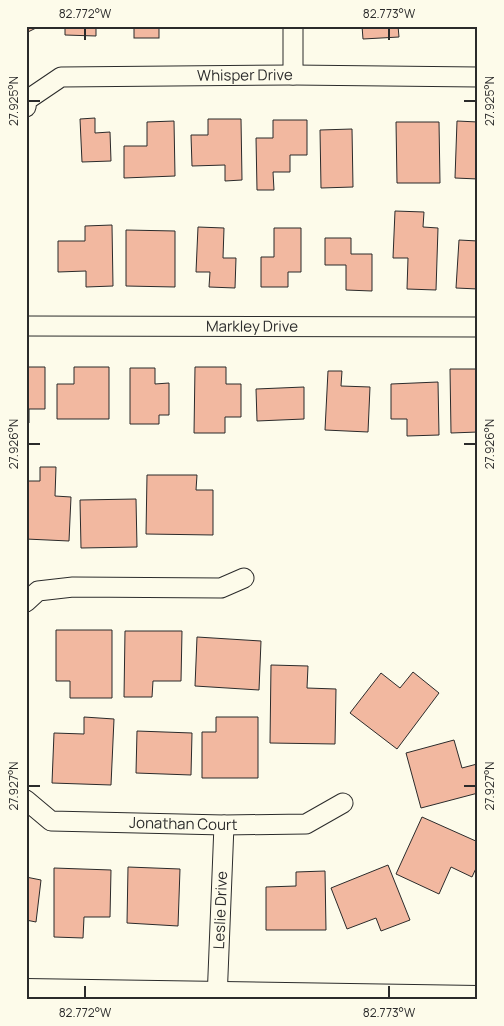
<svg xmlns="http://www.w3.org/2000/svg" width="504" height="1026" font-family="Manrope,sans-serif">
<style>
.building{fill:#f2b8a0;stroke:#2b2b2b}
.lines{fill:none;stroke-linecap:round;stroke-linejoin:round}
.street-casing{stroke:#2b2b2b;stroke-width:21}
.secondary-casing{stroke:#2b2b2b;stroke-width:28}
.street{stroke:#fdfbea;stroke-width:19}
.secondary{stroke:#fdfbea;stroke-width:26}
.ticks{fill:none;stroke:#2b2b2b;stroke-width:2}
.labels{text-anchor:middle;stroke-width:4;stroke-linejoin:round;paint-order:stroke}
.street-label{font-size:15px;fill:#2b2b2b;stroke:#fdfbea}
.neatline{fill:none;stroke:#2b2b2b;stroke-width:2}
.ticks-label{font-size:12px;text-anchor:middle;fill:#2b2b2b}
</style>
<rect width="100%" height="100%" fill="#fdfbea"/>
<g class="building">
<polygon points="26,26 40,26 26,33"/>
<polygon points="65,26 96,26 96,36 65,35"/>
<rect x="134" y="26" width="25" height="12"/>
<polygon points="362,26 398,26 399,37 363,39"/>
<polygon points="95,118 95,133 110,132 111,161 82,162 80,119"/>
<polygon points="208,119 241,119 242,180 225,181 225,165 192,166 191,135 208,135"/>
<polygon points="273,120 307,120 307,155 290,155 290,172 273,172 274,190 257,190 256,138 273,138"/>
<polygon points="174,121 175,176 124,178 124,146 147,146 147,122"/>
<polygon points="457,121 478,122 478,179 455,178"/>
<polygon points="396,122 439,122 440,183 397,183"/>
<polygon points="352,129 353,187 321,188 320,130"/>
<polygon points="395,211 424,212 423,227 438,228 436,290 407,289 408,258 393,258"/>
<polygon points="112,225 113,286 86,287 86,271 58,272 58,241 85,241 85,226"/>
<polygon points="198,227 224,228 223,258 236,258 235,288 209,287 210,272 196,272"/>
<polygon points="274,228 301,228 301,272 288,272 288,287 261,287 261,257 274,257"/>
<polygon points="126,230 175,231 175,287 126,286"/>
<polygon points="325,238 351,238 351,254 372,254 372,291 346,290 346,265 325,265"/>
<polygon points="459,240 478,241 478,289 456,288"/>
<polygon points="26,367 45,367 45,409 29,409 29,423 26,423"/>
<polygon points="74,367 109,367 109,419 57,419 57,384 74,384"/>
<polygon points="195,367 226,367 226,384 241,384 241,417 225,417 225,433 194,433"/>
<polygon points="130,368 155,368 155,384 169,383 169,415 159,415 159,424 130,424"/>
<polygon points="450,369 478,369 478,432 451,433"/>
<polygon points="328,371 342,371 341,386 370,387 368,432 325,430"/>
<polygon points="438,382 439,435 407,436 407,419 391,419 391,384"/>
<polygon points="304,387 304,419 257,421 256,389"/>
<polygon points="40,467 56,467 55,496 71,497 69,541 26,539 26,481 40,481"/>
<polygon points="147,475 197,475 196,490 213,490 213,535 146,534"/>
<polygon points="136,499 137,547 81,548 80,500"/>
<polygon points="56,630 112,630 112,698 70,698 70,681 56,681"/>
<polygon points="125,631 182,631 181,681 153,681 152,697 124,697"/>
<polygon points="197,637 261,641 259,690 195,686"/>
<polygon points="271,665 308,666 307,688 336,689 335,744 270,743"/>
<polygon points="413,672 439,693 397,749 350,713 381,673 400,688"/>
<polygon points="84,717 114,719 111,785 52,783 54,733 84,734"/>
<polygon points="216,717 258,717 258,778 202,778 202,732 216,732"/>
<polygon points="137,731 192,733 191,775 136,773"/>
<polygon points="454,740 462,768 477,764 478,793 421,808 406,753"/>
<polygon points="422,817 478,842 478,864 472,877 451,867 439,894 396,874"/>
<polygon points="388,865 410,920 381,931 376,918 347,929 331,888"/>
<polygon points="128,867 180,869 178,926 127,923"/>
<polygon points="54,868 111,870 110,917 84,917 83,938 54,937"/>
<polygon points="325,871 326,930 266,930 266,887 296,886 296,872"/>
<polygon points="26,877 41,880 36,922 26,920"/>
</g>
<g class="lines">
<g class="street-casing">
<g id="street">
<polyline points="293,26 293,75"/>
<path id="s1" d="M26,107l1,-7 34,-23 232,-2 185,2"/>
<path id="s2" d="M26,326l452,1"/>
<polyline points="26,602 38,591 73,587 221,588 244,578"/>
<path id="s3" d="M26,800l25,21 173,4 82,-1 37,-21"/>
<path id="s4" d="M217,1000l7,-175"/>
</g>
</g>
<g class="secondary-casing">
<polyline id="secondary" points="26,992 478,999"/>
</g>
<use href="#street" class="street"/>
<use href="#secondary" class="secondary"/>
</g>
<path class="ticks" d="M85,28v12M389,28v12M28,101h12M464,101h12M28,444h12M464,444h12M28,786h12M464,786h12M85,986v12M389,986v12"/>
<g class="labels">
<g class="street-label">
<text dy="5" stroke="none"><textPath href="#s1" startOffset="232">Whisper Drive</textPath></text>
<text dy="5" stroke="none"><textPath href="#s2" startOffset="226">Markley Drive</textPath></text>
<text dy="5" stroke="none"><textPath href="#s3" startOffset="165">Jonathan Court</textPath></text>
<text dy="5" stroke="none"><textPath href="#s4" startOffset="90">Leslie Drive</textPath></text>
</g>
</g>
<rect width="504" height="1026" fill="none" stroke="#fdfbea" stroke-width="55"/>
<rect x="28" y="28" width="448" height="970" class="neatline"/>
<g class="ticks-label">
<text x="85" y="18">82.772°W</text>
<text x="389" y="18">82.773°W</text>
<text transform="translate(490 101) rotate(-90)" y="4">27.925°N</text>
<text transform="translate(14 101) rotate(-90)" y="4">27.925°N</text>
<text transform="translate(490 444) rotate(-90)" y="4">27.926°N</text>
<text transform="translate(14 444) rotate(-90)" y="4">27.926°N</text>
<text transform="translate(14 786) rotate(-90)" y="4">27.927°N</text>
<text transform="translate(490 786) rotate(-90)" y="4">27.927°N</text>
<text x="85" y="1017">82.772°W</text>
<text x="389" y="1017">82.773°W</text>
</g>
</svg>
